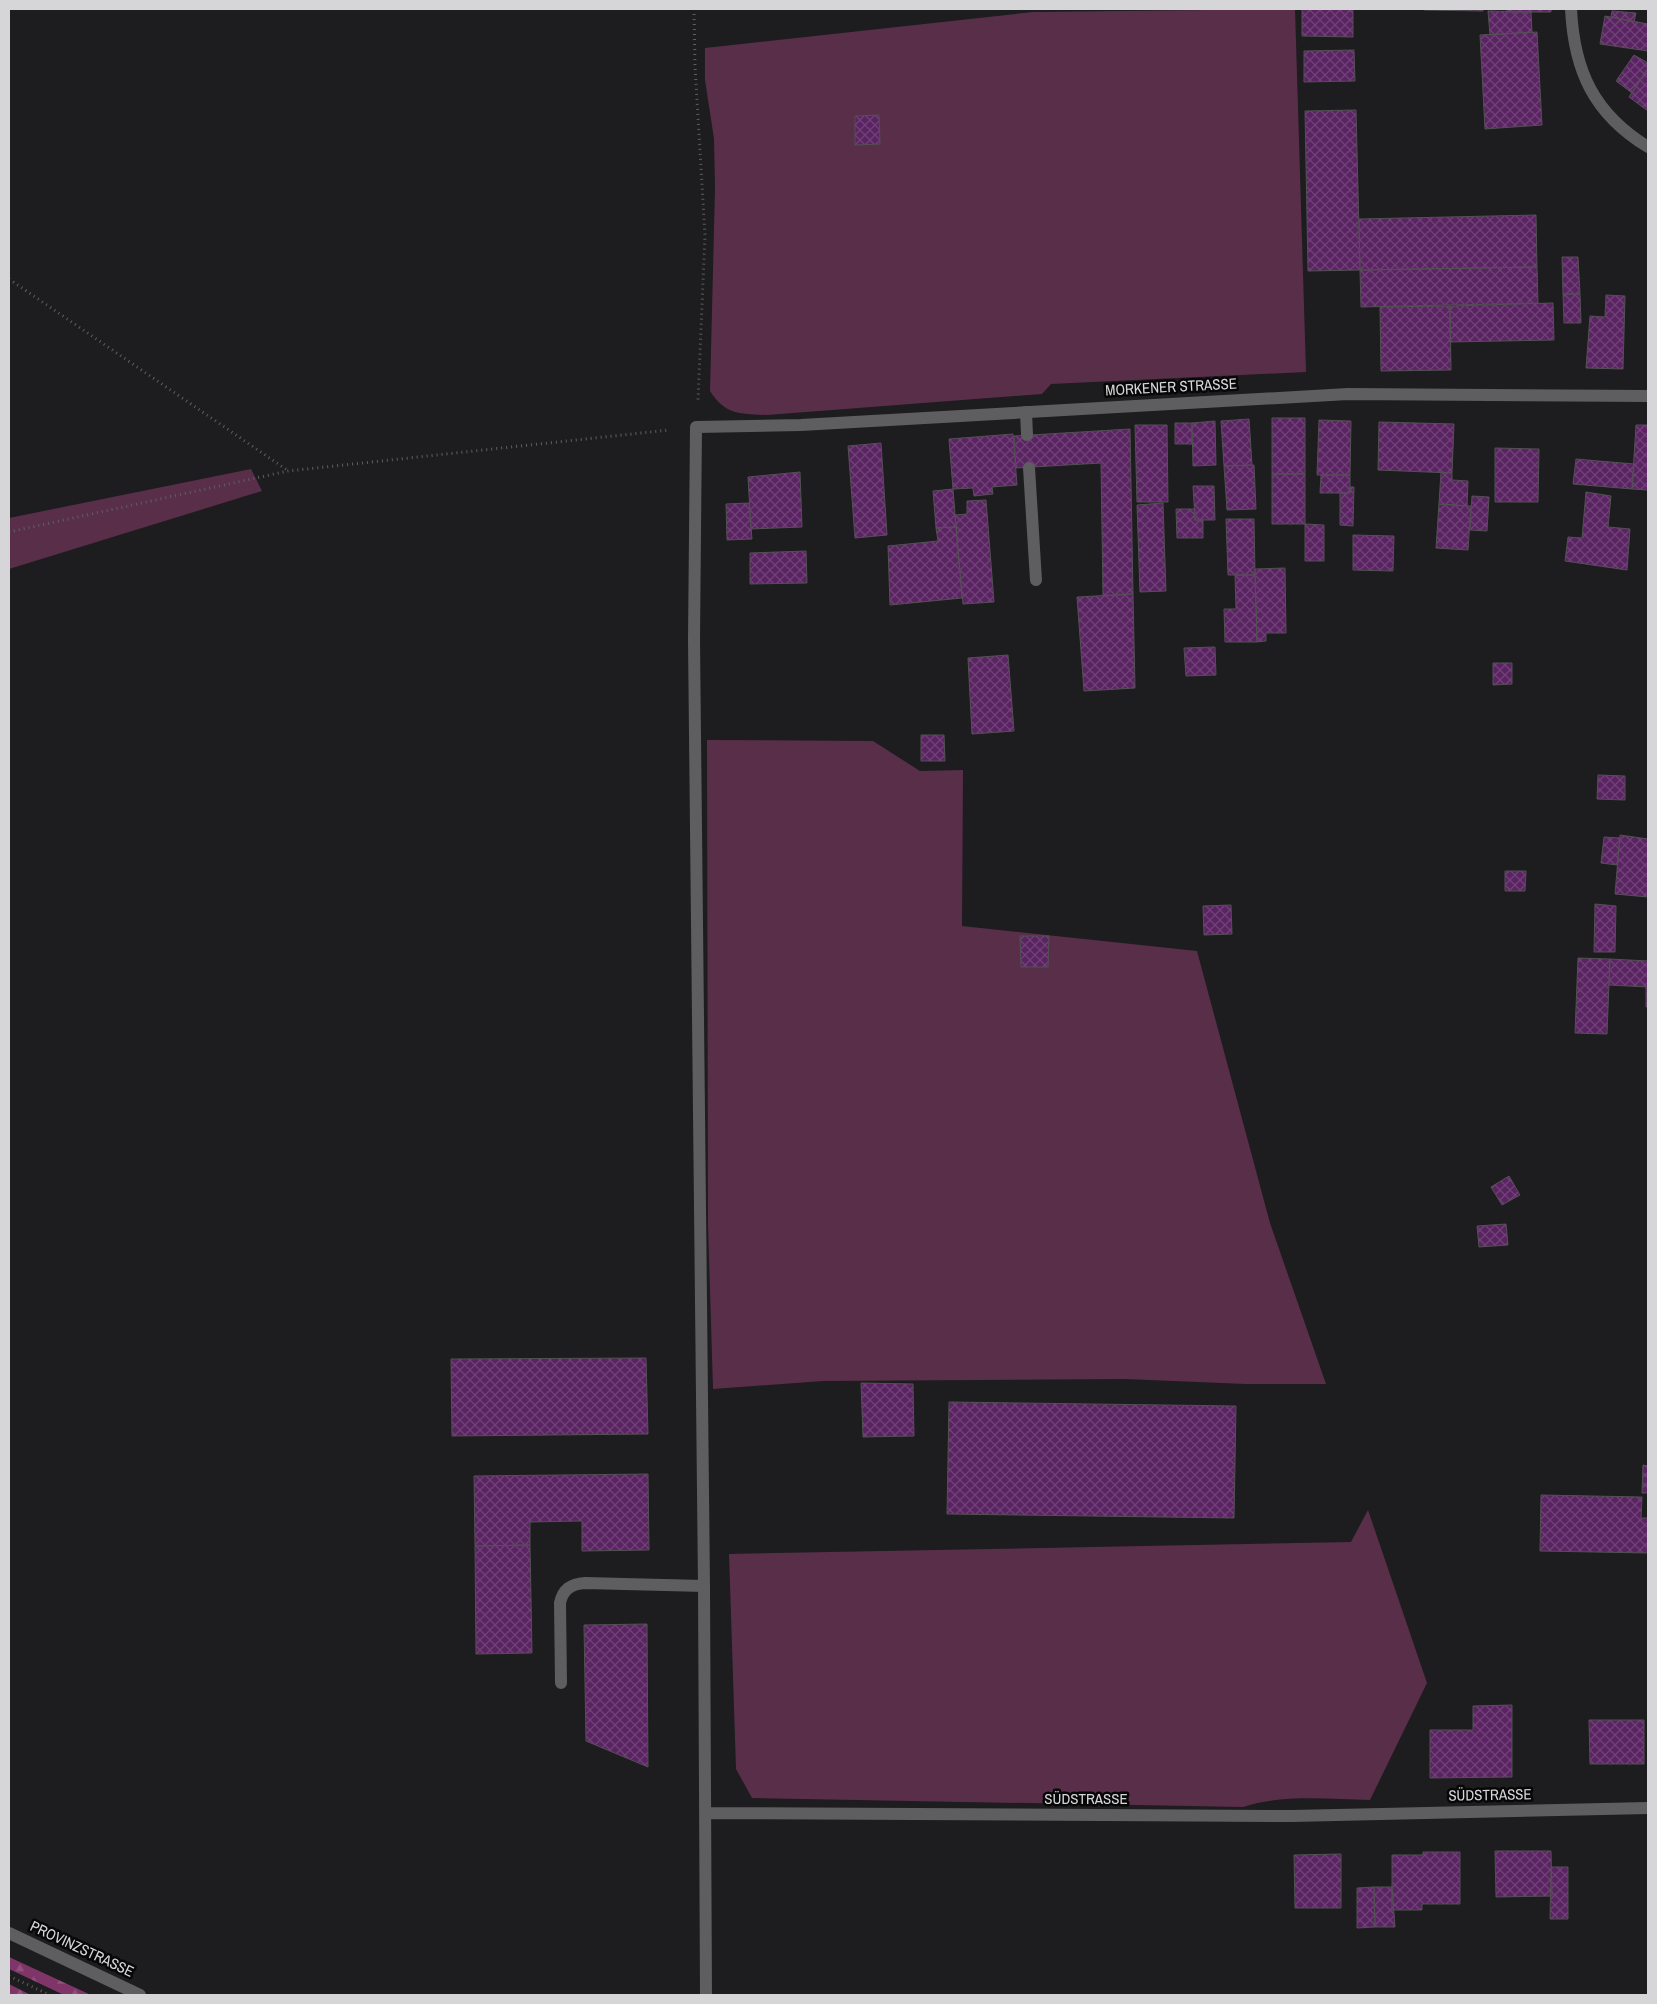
<svg xmlns="http://www.w3.org/2000/svg" width="1657" height="2004" viewBox="0 0 1657 2004" font-family="'Archivo Narrow',sans-serif">
<style>
.grass{fill:#592e49}
.forest{fill:url(#forest-firs)}
.building{fill:url(#building-cross-hatch);stroke:#535153}
.lines{fill:none;stroke-linecap:round;stroke-linejoin:round}
.path{stroke:#5f5e61;stroke-width:3;stroke-dasharray:1 4;stroke-linecap:butt}
.lane{stroke:#5e5d60;stroke-width:12}
.street{stroke:#5e5d60;stroke-width:12}
.secondary{stroke:#5e5d60;stroke-width:12}
.labels{text-anchor:middle;stroke-width:5;stroke-linejoin:round;paint-order:stroke}
.street-label{font-size:15px;fill:#d6d5d7;stroke:#070708}
</style>
<defs>
<pattern id="forest-firs" width="22" height="20" patternUnits="userSpaceOnUse" patternTransform="scale(1.25)"><rect width="22" height="20" fill="#7f3567"/><path d="M5 1l3.5 6h-7zM16 11l3.5 6h-7z" fill="#90517c"/></pattern>
<pattern id="building-cross-hatch" width="8" height="8" patternUnits="userSpaceOnUse" patternTransform="scale(1.25)"><rect width="8" height="8" fill="#5a2362"/><path d="M0 0l8 8M0 8l8-8" fill="none" stroke="#714278"/></pattern>
</defs>
<rect width="100%" height="100%" fill="#1d1c1f"/>
<!-- grass -->
<path class="grass" d="M 1295,9 L 1306,372 L 1051,384 L 1042,394 L 767,415 C 740,414 725,415 710,391 L 715,188 L 714,139 L 705,80 L 705,48 L 1033,12 Z
M 251,469 L 262,491 L 9,569 L 9,518 Z
M 707,740 L 873,741 L 920,771 L 963,770 L 962,926 L 1197,951 L 1270,1223 L 1326,1384 L 1246,1384 L 1125,1379 L 823,1381 L 713,1389 L 708,1224 Z
M 1368,1510 L 1427,1683 L 1370,1800 C 1329,1799 1281,1794 1243,1807 L 752,1798 L 736,1769 L 729,1554 L 1351,1542 Z"/>
<!-- forest -->
<path class="forest" d="M 9,1957 L 91,1995 L 64,1995 L 9,1969 Z
M 9,1984 L 31,1995 L 9,1995 Z"/>
<!-- building -->
<path class="building" d="M 1302,9 L 1353,9 L 1353,37 L 1302,36 Z
M 1424,9 L 1483,9 L 1483,11 L 1424,10 Z
M 1507,9 L 1551,9 L 1551,12 L 1507,12 Z
M 1488,11 L 1531,12 L 1532,32 L 1490,35 Z
M 1612,11 L 1636,13 L 1634,22 L 1611,17 Z
M 1605,16 L 1648,24 L 1648,51 L 1600,44 Z
M 1537,32 L 1542,125 L 1485,129 L 1480,35 Z
M 1354,50 L 1355,81 L 1304,82 L 1304,51 Z
M 1634,55 L 1648,63 L 1648,68 L 1632,93 L 1616,81 Z
M 1648,68 L 1648,111 L 1629,97 Z
M 1356,110 L 1360,270 L 1308,271 L 1305,111 Z
M 879,115 L 880,144 L 855,145 L 855,116 Z
M 1536,215 L 1537,267 L 1360,270 L 1359,219 Z
M 1562,257 L 1578,257 L 1580,294 L 1563,294 Z
M 1537,267 L 1538,303 L 1361,307 L 1360,270 Z
M 1563,294 L 1580,294 L 1581,323 L 1564,323 Z
M 1606,295 L 1625,296 L 1623,369 L 1586,368 L 1590,316 L 1605,317 Z
M 1553,303 L 1554,340 L 1450,342 L 1450,306 Z
M 1450,306 L 1451,370 L 1381,371 L 1380,307 Z
M 1272,418 L 1305,418 L 1305,474 L 1272,474 Z
M 1249,419 L 1252,465 L 1224,466 L 1221,421 Z
M 1319,420 L 1351,421 L 1350,475 L 1317,475 Z
M 1215,421 L 1216,465 L 1193,466 L 1192,423 Z
M 1379,422 L 1454,424 L 1452,473 L 1378,470 Z
M 1175,423 L 1192,423 L 1192,444 L 1175,444 Z
M 1135,425 L 1167,425 L 1168,502 L 1137,502 Z
M 1636,425 L 1648,425 L 1648,490 L 1632,489 Z
M 1130,429 L 1133,594 L 1103,596 L 1101,463 L 1016,468 L 1014,436 Z
M 1013,434 L 1017,485 L 992,487 L 993,494 L 974,496 L 973,488 L 953,489 L 949,439 Z
M 881,443 L 887,535 L 855,538 L 848,446 Z
M 1495,448 L 1539,449 L 1538,502 L 1495,502 Z
M 1576,459 L 1634,464 L 1632,489 L 1573,484 Z
M 1254,465 L 1256,509 L 1227,510 L 1224,466 Z
M 800,472 L 802,527 L 751,529 L 748,477 Z
M 1441,472 L 1452,473 L 1452,480 L 1468,481 L 1467,506 L 1439,504 Z
M 1272,474 L 1305,474 L 1305,524 L 1272,524 Z
M 1321,475 L 1350,475 L 1350,493 L 1320,493 Z
M 1193,486 L 1214,486 L 1215,520 L 1195,520 Z
M 1350,487 L 1354,487 L 1353,526 L 1340,525 L 1340,493 L 1350,493 Z
M 953,489 L 956,527 L 936,528 L 933,491 Z
M 1586,492 L 1611,496 L 1608,527 L 1630,529 L 1627,570 L 1565,561 L 1568,537 L 1582,538 Z
M 1472,496 L 1489,497 L 1487,531 L 1470,530 Z
M 986,500 L 994,602 L 963,604 L 955,515 L 967,514 L 967,501 Z
M 749,503 L 752,539 L 727,540 L 726,504 Z
M 1163,503 L 1166,591 L 1140,592 L 1137,505 Z
M 1439,504 L 1471,506 L 1468,550 L 1436,548 Z
M 1176,509 L 1195,509 L 1195,520 L 1203,520 L 1203,538 L 1177,538 Z
M 1226,519 L 1254,519 L 1255,575 L 1228,575 Z
M 1305,524 L 1324,525 L 1324,561 L 1305,561 Z
M 956,527 L 962,598 L 890,605 L 888,546 L 938,541 L 936,528 Z
M 1353,535 L 1394,536 L 1393,571 L 1353,570 Z
M 806,551 L 807,583 L 750,584 L 750,553 Z
M 1285,568 L 1286,633 L 1266,633 L 1266,641 L 1257,642 L 1255,569 Z
M 1235,575 L 1255,575 L 1257,642 L 1225,642 L 1224,609 L 1236,609 Z
M 1133,594 L 1135,688 L 1084,691 L 1077,597 Z
M 1215,647 L 1216,675 L 1186,676 L 1184,648 Z
M 1008,655 L 1014,731 L 972,734 L 968,658 Z
M 1493,663 L 1512,663 L 1512,684 L 1493,685 Z
M 921,735 L 944,735 L 945,761 L 921,761 Z
M 1598,775 L 1625,776 L 1625,800 L 1597,799 Z
M 1620,835 L 1648,839 L 1648,897 L 1615,894 Z
M 1604,837 L 1620,838 L 1617,865 L 1601,863 Z
M 1505,871 L 1526,871 L 1525,891 L 1505,891 Z
M 1595,904 L 1616,906 L 1615,952 L 1594,952 Z
M 1231,905 L 1232,934 L 1204,935 L 1203,906 Z
M 1020,936 L 1049,936 L 1048,967 L 1021,967 Z
M 1578,958 L 1610,959 L 1607,1034 L 1575,1033 Z
M 1610,959 L 1648,961 L 1648,987 L 1609,985 Z
M 1646,987 L 1648,987 L 1648,1007 L 1646,1007 Z
M 1509,1176 L 1520,1195 L 1502,1205 L 1491,1187 Z
M 1506,1224 L 1508,1245 L 1479,1247 L 1477,1226 Z
M 646,1358 L 648,1434 L 452,1436 L 451,1359 Z
M 861,1383 L 913,1384 L 914,1436 L 863,1437 Z
M 949,1402 L 1236,1406 L 1234,1518 L 947,1514 Z
M 1643,1465 L 1648,1466 L 1648,1493 L 1642,1493 Z
M 648,1474 L 649,1550 L 582,1551 L 582,1521 L 530,1522 L 530,1545 L 475,1546 L 474,1476 Z
M 1541,1495 L 1642,1497 L 1641,1518 L 1648,1518 L 1648,1553 L 1540,1551 Z
M 530,1545 L 532,1653 L 476,1654 L 475,1546 Z
M 647,1624 L 648,1767 L 586,1741 L 584,1625 Z
M 1512,1705 L 1512,1777 L 1430,1778 L 1430,1730 L 1473,1730 L 1473,1706 Z
M 1589,1720 L 1644,1720 L 1644,1764 L 1590,1764 Z
M 1495,1851 L 1551,1851 L 1552,1896 L 1496,1897 Z
M 1423,1852 L 1460,1852 L 1460,1904 L 1422,1904 L 1422,1910 L 1392,1910 L 1392,1855 L 1423,1855 Z
M 1341,1854 L 1341,1908 L 1295,1908 L 1294,1855 Z
M 1551,1867 L 1568,1867 L 1568,1919 L 1550,1919 Z
M 1374,1887 L 1375,1927 L 1357,1928 L 1357,1888 Z
M 1374,1887 L 1392,1887 L 1395,1927 L 1375,1927 Z"/>
<g class="lines">
<!-- path -->
<path class="path" d="M 694,9 L 695,66 L 705,235 L 698,400
M 9,279 L 287,470
M 9,532 L 288,471 L 669,430
M 9,1976 L 50,1995"/>
<!-- lane -->
<path class="lane" d="M 1026,412 L 1027,435
M 1029,468 L 1036,580
M 561,1683 L 560,1603 C 563,1589 571,1584 585,1583 L 704,1586"/>
<!-- street -->
<path class="street" d="M 1571,9 C 1574,71 1594,114 1648,147
M 705,1813 L 1292,1816 L 1648,1808
M 706,1995 L 704,1586 L 694,640 L 696,427 L 801,425 L 1348,394 L 1648,396"/>
<!-- secondary -->
<path class="secondary" d="M 9,1933 L 140,1995"/>
</g>
<g class="labels">
<!-- street labels -->
<g class="street-label">
<text transform="translate(1171 387) rotate(-3)" y="5">MORKENER STRASSE</text>
<text transform="translate(1490 1795) rotate(-1)" y="5">SÜDSTRASSE</text>
<text x="1086" y="1804">SÜDSTRASSE</text>
<text transform="translate(82 1949) rotate(25)" y="5">PROVINZSTRASSE</text>
</g>
</g>
<!-- border -->
<rect width="1657" height="2004" fill="none" stroke="#d6d5d7" stroke-width="20"/>
</svg>
